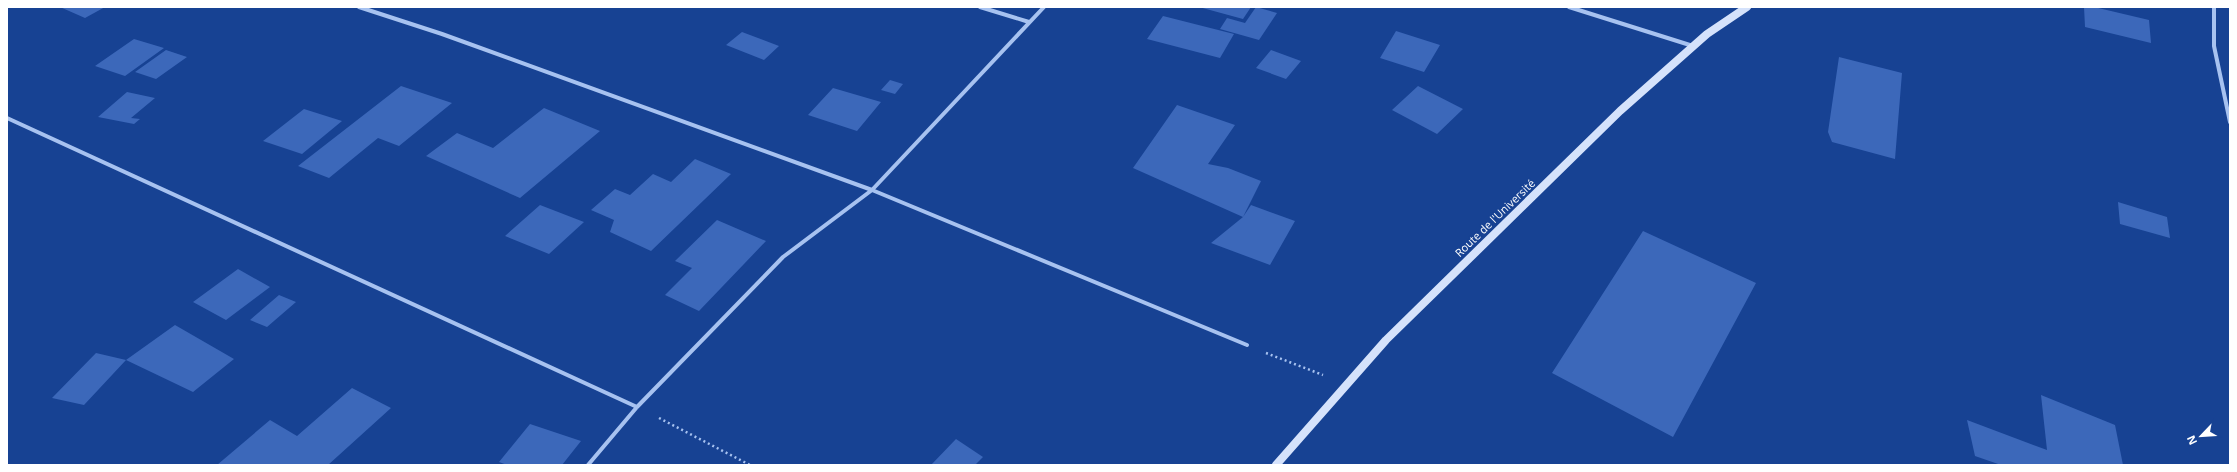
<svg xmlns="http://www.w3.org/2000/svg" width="2237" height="472" viewBox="0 0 2237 472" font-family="'Open Sans',sans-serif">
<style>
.building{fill:#3c68ba}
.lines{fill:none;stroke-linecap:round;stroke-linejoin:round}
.path{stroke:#a7c2f0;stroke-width:2.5;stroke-dasharray:2 3;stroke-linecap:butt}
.street{stroke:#a7c2f0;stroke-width:4}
.secondary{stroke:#d5e2fb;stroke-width:8}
.labels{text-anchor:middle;stroke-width:3;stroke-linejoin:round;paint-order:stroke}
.street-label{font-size:11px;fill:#fff;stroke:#174293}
</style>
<rect width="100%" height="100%" fill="#174293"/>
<!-- building -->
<path class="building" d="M 60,7 L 105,7 L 85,18 Z
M 1199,7 L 1251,7 L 1243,19 Z
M 1256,7 L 1277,13 L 1259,40 L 1220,29 L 1227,18 L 1245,23 Z
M 2084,7 L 2094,7 L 2149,20 L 2151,43 L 2085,27 Z
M 1163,16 L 1234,34 L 1220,58 L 1147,39 Z
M 1396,31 L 1440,45 L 1424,72 L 1380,58 Z
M 742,32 L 779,46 L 764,60 L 726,45 Z
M 134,39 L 164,48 L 125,76 L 95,66 Z
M 166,50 L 187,57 L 156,79 L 135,72 Z
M 1271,50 L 1301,61 L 1286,79 L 1256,68 Z
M 1839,57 L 1902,73 L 1895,159 L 1832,142 L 1828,132 Z
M 890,80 L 903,84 L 895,94 L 881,90 Z
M 401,86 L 452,103 L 399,146 L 378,138 L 329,178 L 298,166 Z
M 1418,86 L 1463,109 L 1437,134 L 1392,110 Z
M 833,88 L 881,102 L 857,131 L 808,115 Z
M 127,92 L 155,98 L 131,118 L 140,119 L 134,124 L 98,117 Z
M 1177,105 L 1235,125 L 1208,164 L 1228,168 L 1261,181 L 1243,217 L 1251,205 L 1295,221 L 1270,265 L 1211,243 L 1243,217 L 1133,168 Z
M 544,108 L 600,131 L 520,198 L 426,156 L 457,133 L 493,148 Z
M 304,109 L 342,121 L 302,154 L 263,141 Z
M 695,159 L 731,174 L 651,251 L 610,232 L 614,220 L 591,210 L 615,189 L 630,195 L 653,174 L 671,182 Z
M 2118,202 L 2167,217 L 2170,238 L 2120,224 Z
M 540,205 L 584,222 L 549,254 L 505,236 Z
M 717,220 L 766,241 L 699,311 L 665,295 L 692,268 L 675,261 Z
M 1643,231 L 1756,283 L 1673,437 L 1552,373 Z
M 238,269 L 270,287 L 226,320 L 193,302 Z
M 279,295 L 296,302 L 267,327 L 250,320 Z
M 175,325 L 234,359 L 193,392 L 126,360 L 84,405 L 52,398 L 96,353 L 126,360 Z
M 352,388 L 391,408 L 328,465 L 217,465 L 270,420 L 297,436 Z
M 2041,395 L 2115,425 L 2123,465 L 2001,465 L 1975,456 L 1967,420 L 2047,450 Z
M 530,424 L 581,441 L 562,465 L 507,465 L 499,462 Z
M 956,439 L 983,457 L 975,465 L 931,465 Z"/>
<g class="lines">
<!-- path -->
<path class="path" d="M 1266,353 L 1323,375
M 659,418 L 750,465"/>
<!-- street -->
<path class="street" d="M 359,7 L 442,34 L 872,190 L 1247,345
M 980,7 L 1029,22
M 1569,7 L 1693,46
M 2214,7 L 2214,46 L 2230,122
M 7,118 L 637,407
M 588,465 L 637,407 L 783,257 L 872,190 L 1044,7"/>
<!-- secondary -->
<path class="secondary" d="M 1276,465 L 1386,340 L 1620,111 L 1707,34 L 1747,7"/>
</g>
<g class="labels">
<!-- street labels -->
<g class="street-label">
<text transform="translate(1495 218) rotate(-44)" y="4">Route de l'Université</text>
</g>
</g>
<!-- border -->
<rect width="2237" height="472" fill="none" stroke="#ffffff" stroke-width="16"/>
<!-- north arrow -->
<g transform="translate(2201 436) rotate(245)" stroke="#174293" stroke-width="3" paint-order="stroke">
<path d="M0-3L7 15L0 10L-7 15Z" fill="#ffffff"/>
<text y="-6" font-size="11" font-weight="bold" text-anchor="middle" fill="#ffffff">N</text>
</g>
</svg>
